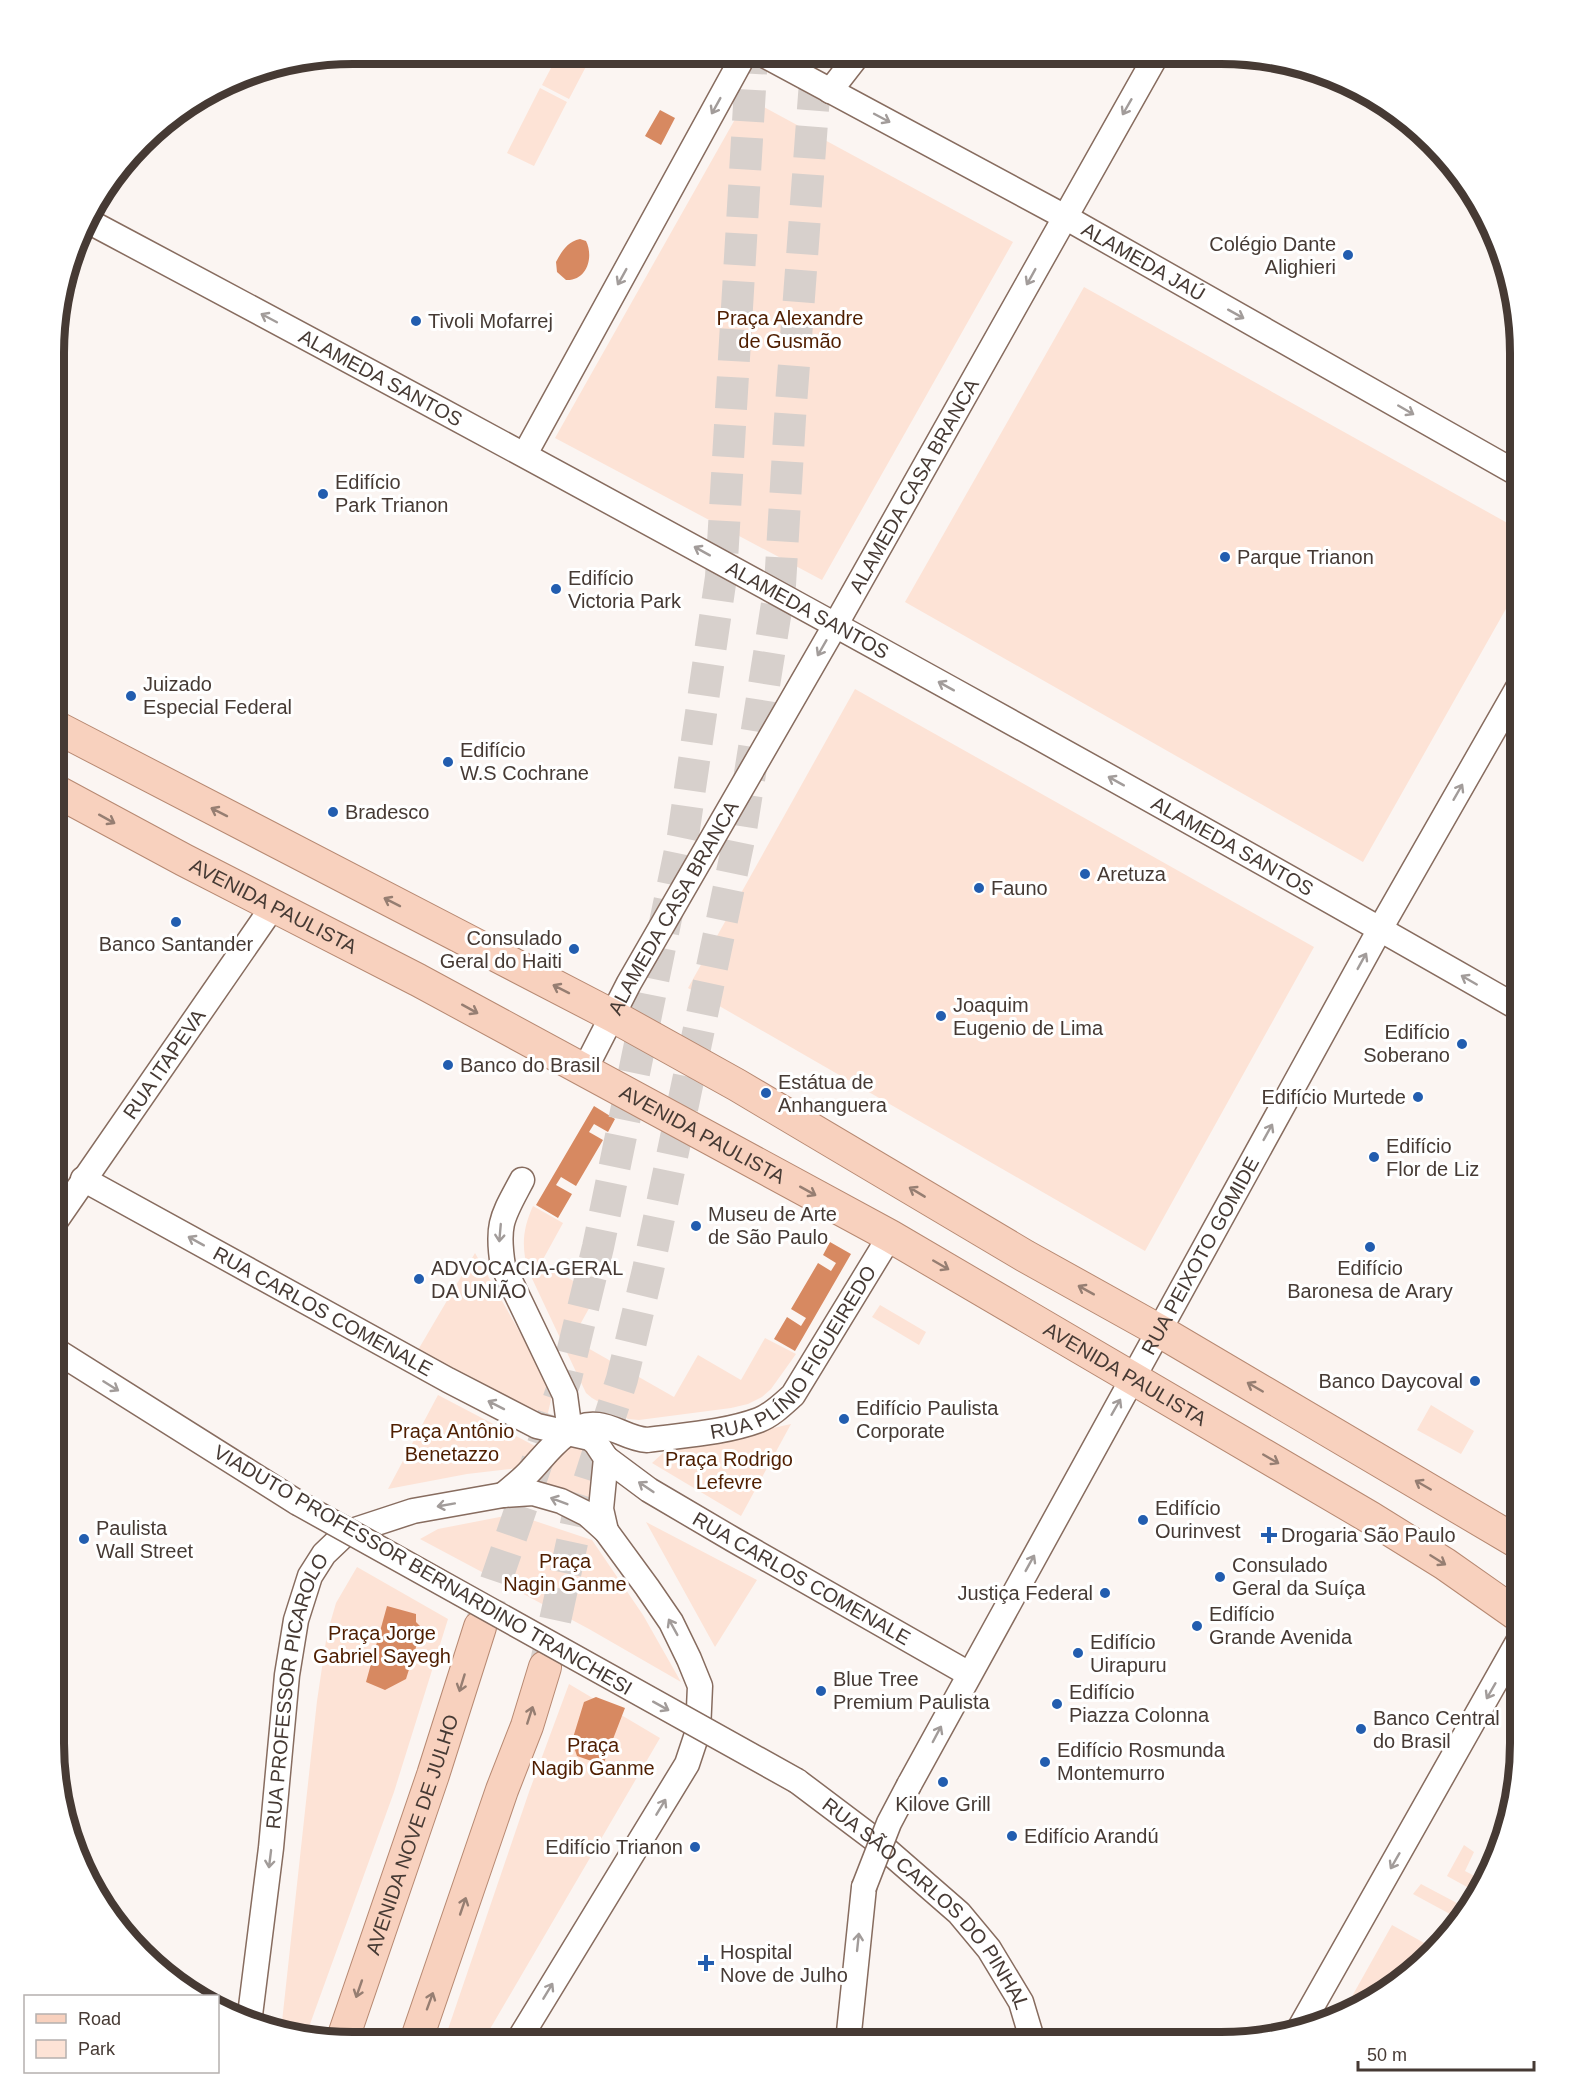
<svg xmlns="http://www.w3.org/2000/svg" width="1574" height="2097" viewBox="0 0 1574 2097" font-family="Helvetica,sans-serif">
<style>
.green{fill:#fde3d6}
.water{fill:#d78961}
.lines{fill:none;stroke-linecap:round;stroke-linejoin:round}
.major-tunnel{stroke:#d7d0cc;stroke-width:32;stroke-dasharray:32 16;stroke-linecap:butt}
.minor-casing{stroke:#876c5f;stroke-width:27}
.major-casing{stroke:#b78972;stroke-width:34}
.minor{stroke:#fff;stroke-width:24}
.major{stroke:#f8d1be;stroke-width:32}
.minor-bridge-casing{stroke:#876c5f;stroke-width:27;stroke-linecap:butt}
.minor-bridge{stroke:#fff;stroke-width:24}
.oneway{stroke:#a29c9a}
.oneway2{stroke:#967e72}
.poi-dot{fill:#225daf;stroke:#fff;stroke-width:2}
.labels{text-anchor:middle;stroke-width:6;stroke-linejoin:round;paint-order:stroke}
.poi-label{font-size:20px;fill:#463a34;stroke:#fff;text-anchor:start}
.street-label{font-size:20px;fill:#463a34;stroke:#fff}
.park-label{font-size:20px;fill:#4f1e00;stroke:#fff}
.rim{fill:none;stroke:#463a34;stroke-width:8}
</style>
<rect width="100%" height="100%" fill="#fbf5f2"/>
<!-- green -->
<path class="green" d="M 558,55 L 592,55 L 569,99 L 542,85 Z
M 540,88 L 567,102 L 534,166 L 507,153 Z
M 747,98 L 1013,242 L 822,580 L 555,438 Z
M 1084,287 L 1520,530 L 1520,584 L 1363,862 L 905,602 Z
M 855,689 L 1314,947 L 1145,1251 L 688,988 Z
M 533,1206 L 563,1223 L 541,1263 L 597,1294 L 572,1339 L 674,1397 L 698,1355 L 741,1380 L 765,1338 L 796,1354 L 771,1389 L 762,1397 L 748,1404 L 731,1408 L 639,1420 L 628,1419 L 592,1398 L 586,1393 L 528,1270 C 521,1246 523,1228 533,1206 Z
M 475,1253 L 553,1391 L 547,1417 L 418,1350 Z
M 880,1305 L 926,1332 L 919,1345 L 872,1317 Z
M 438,1395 L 535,1446 L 519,1468 L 467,1474 L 388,1489 Z
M 1431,1405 L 1474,1431 L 1461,1454 L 1417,1430 Z
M 791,1424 L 741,1516 L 652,1463 L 664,1452 Z
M 577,1443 L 594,1456 L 594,1476 L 587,1505 L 535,1484 L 561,1447 Z
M 510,1515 L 535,1521 L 592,1540 L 643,1615 L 681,1682 L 589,1629 L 420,1539 L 438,1529 Z
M 646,1522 L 757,1580 L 715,1647 Z
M 357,1567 L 448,1619 L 394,1792 L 305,2038 L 281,2031 L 317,1701 L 327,1634 L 336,1603 Z
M 569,1684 L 660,1738 L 483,2041 L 444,2041 L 529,1792 Z
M 1464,1845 L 1474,1852 L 1465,1871 L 1484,1881 L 1478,1893 L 1447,1876 Z
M 1421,1884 L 1470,1910 L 1461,1920 L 1413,1894 Z
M 1392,1925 L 1435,1949 L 1418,1968 L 1353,2012 L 1341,2016 Z"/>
<!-- water -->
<path class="water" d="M 660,110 L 675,118 L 661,145 L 645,136 Z
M 580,239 L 586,241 C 594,257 587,281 566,280 L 557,272 L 556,262 C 562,251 567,242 580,239 Z
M 594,1106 L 615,1119 L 608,1132 L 594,1124 L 589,1132 L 603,1140 L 576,1186 L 561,1177 L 556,1185 L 572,1194 L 558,1218 L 536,1205 Z
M 830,1242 L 851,1254 L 795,1351 L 774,1339 L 787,1317 L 801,1326 L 806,1318 L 791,1309 L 818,1263 L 831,1271 L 836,1263 L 823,1255 Z
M 387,1606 L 416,1614 L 416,1622 L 422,1628 L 406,1679 L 385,1690 L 366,1682 Z
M 596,1697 L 625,1708 L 603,1765 L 577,1756 L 572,1741 L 584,1702 Z"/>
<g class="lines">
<!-- major-tunnel -->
<path class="major-tunnel" d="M 480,1627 L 566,1378 L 598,1247 L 683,836 L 721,577 L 752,55
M 545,1667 L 578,1515 L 622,1379 L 648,1270 L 741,830 L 780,585 L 790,418 L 817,55"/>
<defs>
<g id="minor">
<path id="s1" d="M 764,55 L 1065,217 L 1520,475"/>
<path d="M 830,91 L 858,55"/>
<path id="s2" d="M 88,221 C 569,477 1047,738 1520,1009"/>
<path d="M 525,454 L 744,55"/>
<path id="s3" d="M 584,1071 L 629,983 L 836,624 L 1156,56"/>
<path id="s4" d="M 83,1179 L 448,1380 L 537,1426 L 590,1438 L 596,1443 L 606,1458 L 601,1509 L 606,1531"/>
<path d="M 522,1180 C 503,1216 496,1223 503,1266 L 565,1395 L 570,1432"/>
<path id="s5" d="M 55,1222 L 274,905"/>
<path d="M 55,1350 L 298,1503"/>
<path id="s6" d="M 606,1458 L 649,1490 L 734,1540 L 969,1674"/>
<path id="s7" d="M 503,1495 C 513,1487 523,1479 531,1470 C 548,1452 569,1421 598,1425 C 615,1427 629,1439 647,1440 C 683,1435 724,1433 759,1420 C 772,1415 783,1404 793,1395 L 890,1236"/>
<path id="s8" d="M 797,1781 L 874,1839 L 959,1913 L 989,1949 L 1021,2002 L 1033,2042"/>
<path id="s9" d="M 909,1785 L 1380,929 L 1520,684"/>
<path id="s10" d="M 249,2023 L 271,1848 L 287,1675 L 296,1620 L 310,1576 L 324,1554 L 346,1533 L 413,1511 L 503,1495 L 533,1493 L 561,1501 L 587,1514 L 606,1531 L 647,1587 L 671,1622 L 689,1659 L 700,1686 L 698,1731 L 687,1764 L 518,2041"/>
<path d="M 1297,2033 L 1519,1640"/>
<path d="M 848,2042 L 864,1887"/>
</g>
<g id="major">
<path d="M 56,727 L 613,1016 L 737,1085 L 1025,1256 L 1158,1330 L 1519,1543"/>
<path id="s11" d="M 56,791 L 184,860 L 418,980 L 890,1236 L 1371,1518 L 1445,1564 L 1519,1616"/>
<path id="s12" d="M 342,2041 L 433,1775 L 480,1627"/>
<path d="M 416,2041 L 502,1790 L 527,1726 L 545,1667"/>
</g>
</defs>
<!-- minor casing -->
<use href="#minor" class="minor-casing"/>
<!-- major casing -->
<use href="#major" class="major-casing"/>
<!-- minor -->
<use href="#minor" class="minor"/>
<!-- major -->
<use href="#major" class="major"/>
<defs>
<path id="minor-bridge" d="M 298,1503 L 797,1781
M 864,1887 L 889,1823 L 909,1785"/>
</defs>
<!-- minor-bridge casing -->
<use href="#minor-bridge" class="minor-bridge-casing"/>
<!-- minor-bridge -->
<use href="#minor-bridge" class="minor-bridge"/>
</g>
<!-- one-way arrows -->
<defs><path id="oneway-shaft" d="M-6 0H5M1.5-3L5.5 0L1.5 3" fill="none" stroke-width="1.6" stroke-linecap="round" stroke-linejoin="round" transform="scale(1.5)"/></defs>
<g class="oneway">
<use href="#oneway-shaft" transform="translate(716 106) rotate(119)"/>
<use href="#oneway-shaft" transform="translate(1127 107) rotate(120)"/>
<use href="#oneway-shaft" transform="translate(882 118) rotate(28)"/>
<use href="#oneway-shaft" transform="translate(622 277) rotate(119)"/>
<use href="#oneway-shaft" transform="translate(1031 277) rotate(119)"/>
<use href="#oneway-shaft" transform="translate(1236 314) rotate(29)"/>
<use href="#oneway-shaft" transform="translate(269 318) rotate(-152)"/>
<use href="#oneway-shaft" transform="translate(1406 410) rotate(30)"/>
<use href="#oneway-shaft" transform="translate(702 551) rotate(-151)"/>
<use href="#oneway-shaft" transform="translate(822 648) rotate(120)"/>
<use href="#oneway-shaft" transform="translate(946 686) rotate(-151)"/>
<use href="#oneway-shaft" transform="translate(1116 781) rotate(-151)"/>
<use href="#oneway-shaft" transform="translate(1458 792) rotate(-60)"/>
<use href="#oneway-shaft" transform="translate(1362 961) rotate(-61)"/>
<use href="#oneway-shaft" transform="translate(1469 980) rotate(-150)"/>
<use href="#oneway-shaft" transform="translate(1268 1132) rotate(-61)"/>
<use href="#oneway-shaft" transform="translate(500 1233) rotate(95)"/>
<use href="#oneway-shaft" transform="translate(196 1241) rotate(-151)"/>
<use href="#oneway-shaft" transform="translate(111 1386) rotate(32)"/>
<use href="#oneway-shaft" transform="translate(496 1405) rotate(-153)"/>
<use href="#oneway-shaft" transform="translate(1116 1407) rotate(-60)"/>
<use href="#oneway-shaft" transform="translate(646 1487) rotate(-146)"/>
<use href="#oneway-shaft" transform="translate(559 1501) rotate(-159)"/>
<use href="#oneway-shaft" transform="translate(446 1505) rotate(170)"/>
<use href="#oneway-shaft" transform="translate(1030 1563) rotate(-61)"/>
<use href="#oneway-shaft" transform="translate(673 1627) rotate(-119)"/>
<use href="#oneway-shaft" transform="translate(1491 1691) rotate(120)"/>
<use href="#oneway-shaft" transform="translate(661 1706) rotate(29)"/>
<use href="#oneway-shaft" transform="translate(937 1734) rotate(-62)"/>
<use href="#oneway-shaft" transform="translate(661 1807) rotate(-59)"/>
<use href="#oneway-shaft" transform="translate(270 1859) rotate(97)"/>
<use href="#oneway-shaft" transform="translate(1395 1861) rotate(120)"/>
<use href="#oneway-shaft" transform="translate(858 1942) rotate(-84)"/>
<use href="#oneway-shaft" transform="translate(548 1991) rotate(-59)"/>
</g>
<g class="oneway2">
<use href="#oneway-shaft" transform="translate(219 812) rotate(-153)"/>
<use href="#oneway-shaft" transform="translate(107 819) rotate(29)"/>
<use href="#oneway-shaft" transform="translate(392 902) rotate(-153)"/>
<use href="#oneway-shaft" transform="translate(561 989) rotate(-153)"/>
<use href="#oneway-shaft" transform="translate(470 1009) rotate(29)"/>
<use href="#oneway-shaft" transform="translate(808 1191) rotate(29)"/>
<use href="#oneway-shaft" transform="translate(917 1192) rotate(-149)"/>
<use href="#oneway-shaft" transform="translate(941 1265) rotate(30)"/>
<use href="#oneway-shaft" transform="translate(1086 1290) rotate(-151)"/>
<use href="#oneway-shaft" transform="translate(1255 1387) rotate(-150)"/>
<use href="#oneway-shaft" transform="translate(1271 1459) rotate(30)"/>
<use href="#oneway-shaft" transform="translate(1423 1485) rotate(-150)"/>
<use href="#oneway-shaft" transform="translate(1438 1560) rotate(32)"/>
<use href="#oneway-shaft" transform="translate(462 1683) rotate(107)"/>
<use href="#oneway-shaft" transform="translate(530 1715) rotate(-72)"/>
<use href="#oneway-shaft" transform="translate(463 1906) rotate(-71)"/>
<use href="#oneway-shaft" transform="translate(359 1989) rotate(109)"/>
<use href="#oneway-shaft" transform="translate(430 2001) rotate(-70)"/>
</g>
<!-- markers -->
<g class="poi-dot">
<circle cx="1348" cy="255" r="6"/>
<circle cx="416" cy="321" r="6"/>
<circle cx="323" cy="494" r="6"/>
<circle cx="1225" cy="557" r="6"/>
<circle cx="556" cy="589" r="6"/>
<circle cx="131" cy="696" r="6"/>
<circle cx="448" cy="762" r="6"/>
<circle cx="333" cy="812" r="6"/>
<circle cx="1085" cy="874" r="6"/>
<circle cx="979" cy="888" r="6"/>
<circle cx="176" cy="922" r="6"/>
<circle cx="574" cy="949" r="6"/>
<circle cx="941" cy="1016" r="6"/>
<circle cx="1462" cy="1044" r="6"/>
<circle cx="448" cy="1065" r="6"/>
<circle cx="766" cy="1093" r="6"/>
<circle cx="1418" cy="1097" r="6"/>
<circle cx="1374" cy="1157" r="6"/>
<circle cx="696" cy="1226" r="6"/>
<circle cx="1370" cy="1247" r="6"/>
<circle cx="419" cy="1279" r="6"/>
<circle cx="1475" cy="1381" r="6"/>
<circle cx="844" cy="1419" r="6"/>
<circle cx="1143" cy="1520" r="6"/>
<path d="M1266 1526h6v6h6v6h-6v6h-6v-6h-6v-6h6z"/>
<circle cx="84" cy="1539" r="6"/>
<circle cx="1220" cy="1577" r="6"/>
<circle cx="1105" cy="1593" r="6"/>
<circle cx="1197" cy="1626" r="6"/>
<circle cx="1078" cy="1653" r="6"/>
<circle cx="821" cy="1691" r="6"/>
<circle cx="1057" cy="1704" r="6"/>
<circle cx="1361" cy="1729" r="6"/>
<circle cx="1045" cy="1762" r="6"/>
<circle cx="943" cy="1782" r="6"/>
<circle cx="1012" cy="1836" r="6"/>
<circle cx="695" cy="1847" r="6"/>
<path d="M703 1954h6v6h6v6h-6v6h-6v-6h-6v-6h6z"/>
</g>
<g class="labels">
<!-- poi labels -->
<g class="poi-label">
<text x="1336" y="251" text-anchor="end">Colégio Dante<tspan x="1336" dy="23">Alighieri</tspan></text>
<text x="428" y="328">Tivoli Mofarrej</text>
<text x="335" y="489">Edifício<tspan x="335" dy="23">Park Trianon</tspan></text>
<text x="1237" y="564">Parque Trianon</text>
<text x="568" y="585">Edifício<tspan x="568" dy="23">Victoria Park</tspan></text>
<text x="143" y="691">Juizado<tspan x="143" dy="23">Especial Federal</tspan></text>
<text x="460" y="757">Edifício<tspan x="460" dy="23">W.S Cochrane</tspan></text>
<text x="345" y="819">Bradesco</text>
<text x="1097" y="881">Aretuza</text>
<text x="991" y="895">Fauno</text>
<text x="562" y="945" text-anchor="end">Consulado<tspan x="562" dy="23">Geral do Haiti</tspan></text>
<text x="176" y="951" text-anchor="middle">Banco Santander</text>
<text x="953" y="1012">Joaquim<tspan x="953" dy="23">Eugenio de Lima</tspan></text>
<text x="1450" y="1039" text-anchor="end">Edifício<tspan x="1450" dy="23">Soberano</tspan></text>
<text x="460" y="1072">Banco do Brasil</text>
<text x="778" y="1089">Estátua de<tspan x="778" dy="23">Anhanguera</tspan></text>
<text x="1406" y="1104" text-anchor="end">Edifício Murtede</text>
<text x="1386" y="1153">Edifício<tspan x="1386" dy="23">Flor de Liz</tspan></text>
<text x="708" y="1221">Museu de Arte<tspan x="708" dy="23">de São Paulo</tspan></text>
<text x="431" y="1275">ADVOCACIA-GERAL<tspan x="431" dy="23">DA UNIÃO</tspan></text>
<text x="1370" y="1275" text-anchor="middle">Edifício<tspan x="1370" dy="23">Baronesa de Arary</tspan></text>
<text x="1463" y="1388" text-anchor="end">Banco Daycoval</text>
<text x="856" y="1415">Edifício Paulista<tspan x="856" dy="23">Corporate</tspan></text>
<text x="1155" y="1515">Edifício<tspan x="1155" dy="23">Ourinvest</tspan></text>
<text x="96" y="1535">Paulista<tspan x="96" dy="23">Wall Street</tspan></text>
<text x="1281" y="1542">Drogaria São Paulo</text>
<text x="1232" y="1572">Consulado<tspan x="1232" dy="23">Geral da Suíça</tspan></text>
<text x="1093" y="1600" text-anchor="end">Justiça Federal</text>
<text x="1209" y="1621">Edifício<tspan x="1209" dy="23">Grande Avenida</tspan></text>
<text x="1090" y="1649">Edifício<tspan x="1090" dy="23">Uirapuru</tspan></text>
<text x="833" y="1686">Blue Tree<tspan x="833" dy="23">Premium Paulista</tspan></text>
<text x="1069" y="1699">Edifício<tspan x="1069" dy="23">Piazza Colonna</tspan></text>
<text x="1373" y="1725">Banco Central<tspan x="1373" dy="23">do Brasil</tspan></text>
<text x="1057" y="1757">Edifício Rosmunda<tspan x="1057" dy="23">Montemurro</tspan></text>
<text x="943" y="1811" text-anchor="middle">Kilove Grill</text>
<text x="1024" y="1843">Edifício Arandú</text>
<text x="683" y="1854" text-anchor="end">Edifício Trianon</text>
<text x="720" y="1959">Hospital<tspan x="720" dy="23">Nove de Julho</tspan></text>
</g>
<!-- street labels -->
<g class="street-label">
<text dy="7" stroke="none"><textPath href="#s1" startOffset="432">ALAMEDA JAÚ</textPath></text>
<text dy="7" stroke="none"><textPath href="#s2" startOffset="332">ALAMEDA SANTOS</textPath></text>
<text dy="7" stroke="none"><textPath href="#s3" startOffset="672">ALAMEDA CASA BRANCA</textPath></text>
<text dy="7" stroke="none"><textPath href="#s2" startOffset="818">ALAMEDA SANTOS</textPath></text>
<text dy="7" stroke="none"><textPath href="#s2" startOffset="1304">ALAMEDA SANTOS</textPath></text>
<text dy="7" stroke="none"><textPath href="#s11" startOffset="246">AVENIDA PAULISTA</textPath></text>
<text dy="7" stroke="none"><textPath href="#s3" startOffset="186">ALAMEDA CASA BRANCA</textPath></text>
<text dy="7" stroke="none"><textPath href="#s5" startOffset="192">RUA ITAPEVA</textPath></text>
<text dy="7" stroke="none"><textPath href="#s11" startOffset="732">AVENIDA PAULISTA</textPath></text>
<text dy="7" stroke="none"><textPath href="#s9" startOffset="604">RUA PEIXOTO GOMIDE</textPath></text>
<text dy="7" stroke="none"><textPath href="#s4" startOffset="274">RUA CARLOS COMENALE</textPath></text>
<text dy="7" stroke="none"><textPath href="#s7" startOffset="358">RUA PLÍNIO FIGUEIREDO</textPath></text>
<text dy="7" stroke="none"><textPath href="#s11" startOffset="1218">AVENIDA PAULISTA</textPath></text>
<text transform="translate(423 1570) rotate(30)" y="7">VIADUTO PROFESSOR BERNARDINO TRANCHESI</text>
<text dy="7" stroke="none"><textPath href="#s6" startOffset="230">RUA CARLOS COMENALE</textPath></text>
<text dy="7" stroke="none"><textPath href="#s10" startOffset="336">RUA PROFESSOR PICAROLO</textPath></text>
<text dy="7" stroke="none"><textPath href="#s12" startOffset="218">AVENIDA NOVE DE JULHO</textPath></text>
<text dy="7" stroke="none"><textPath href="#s8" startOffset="180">RUA SÃO CARLOS DO PINHAL</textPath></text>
</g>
<!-- park labels -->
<g class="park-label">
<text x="790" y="325">Praça Alexandre<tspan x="790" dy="23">de Gusmão</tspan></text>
<text x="452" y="1438">Praça Antônio<tspan x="452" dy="23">Benetazzo</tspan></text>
<text x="729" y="1466">Praça Rodrigo<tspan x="729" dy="23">Lefevre</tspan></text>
<text x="565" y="1568">Praça<tspan x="565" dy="23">Nagin Ganme</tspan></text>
<text x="382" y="1640">Praça Jorge<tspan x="382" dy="23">Gabriel Sayegh</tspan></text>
<text x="593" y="1752">Praça<tspan x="593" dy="23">Nagib Ganme</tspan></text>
</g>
</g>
<!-- crop -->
<path d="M0 0H1574V2097H0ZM353 64H1221A289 289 0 0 1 1510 353V1743A289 289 0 0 1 1221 2032H353A289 289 0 0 1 64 1743V353A289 289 0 0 1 353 64Z" fill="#fff" fill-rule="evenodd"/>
<path class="rim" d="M353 64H1221A289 289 0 0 1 1510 353V1743A289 289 0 0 1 1221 2032H353A289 289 0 0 1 64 1743V353A289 289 0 0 1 353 64Z"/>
<!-- legend -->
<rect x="24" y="1995" width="195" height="78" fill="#ffffff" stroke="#b5b0ae" stroke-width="1.5"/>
<rect x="36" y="2014" width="30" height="9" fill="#f8d1be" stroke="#b5b0ae" stroke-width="1.5"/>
<text x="78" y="2025" font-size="18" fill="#463a34">Road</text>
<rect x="36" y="2040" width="30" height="18" fill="#fde3d6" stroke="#b5b0ae" stroke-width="1.5"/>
<text x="78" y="2055" font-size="18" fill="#463a34">Park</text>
<!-- scale -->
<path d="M1358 2061v9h176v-9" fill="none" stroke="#463a34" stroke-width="3"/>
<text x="1367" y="2061" font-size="18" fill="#463a34" stroke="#ffffff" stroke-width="4.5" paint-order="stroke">50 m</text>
</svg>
